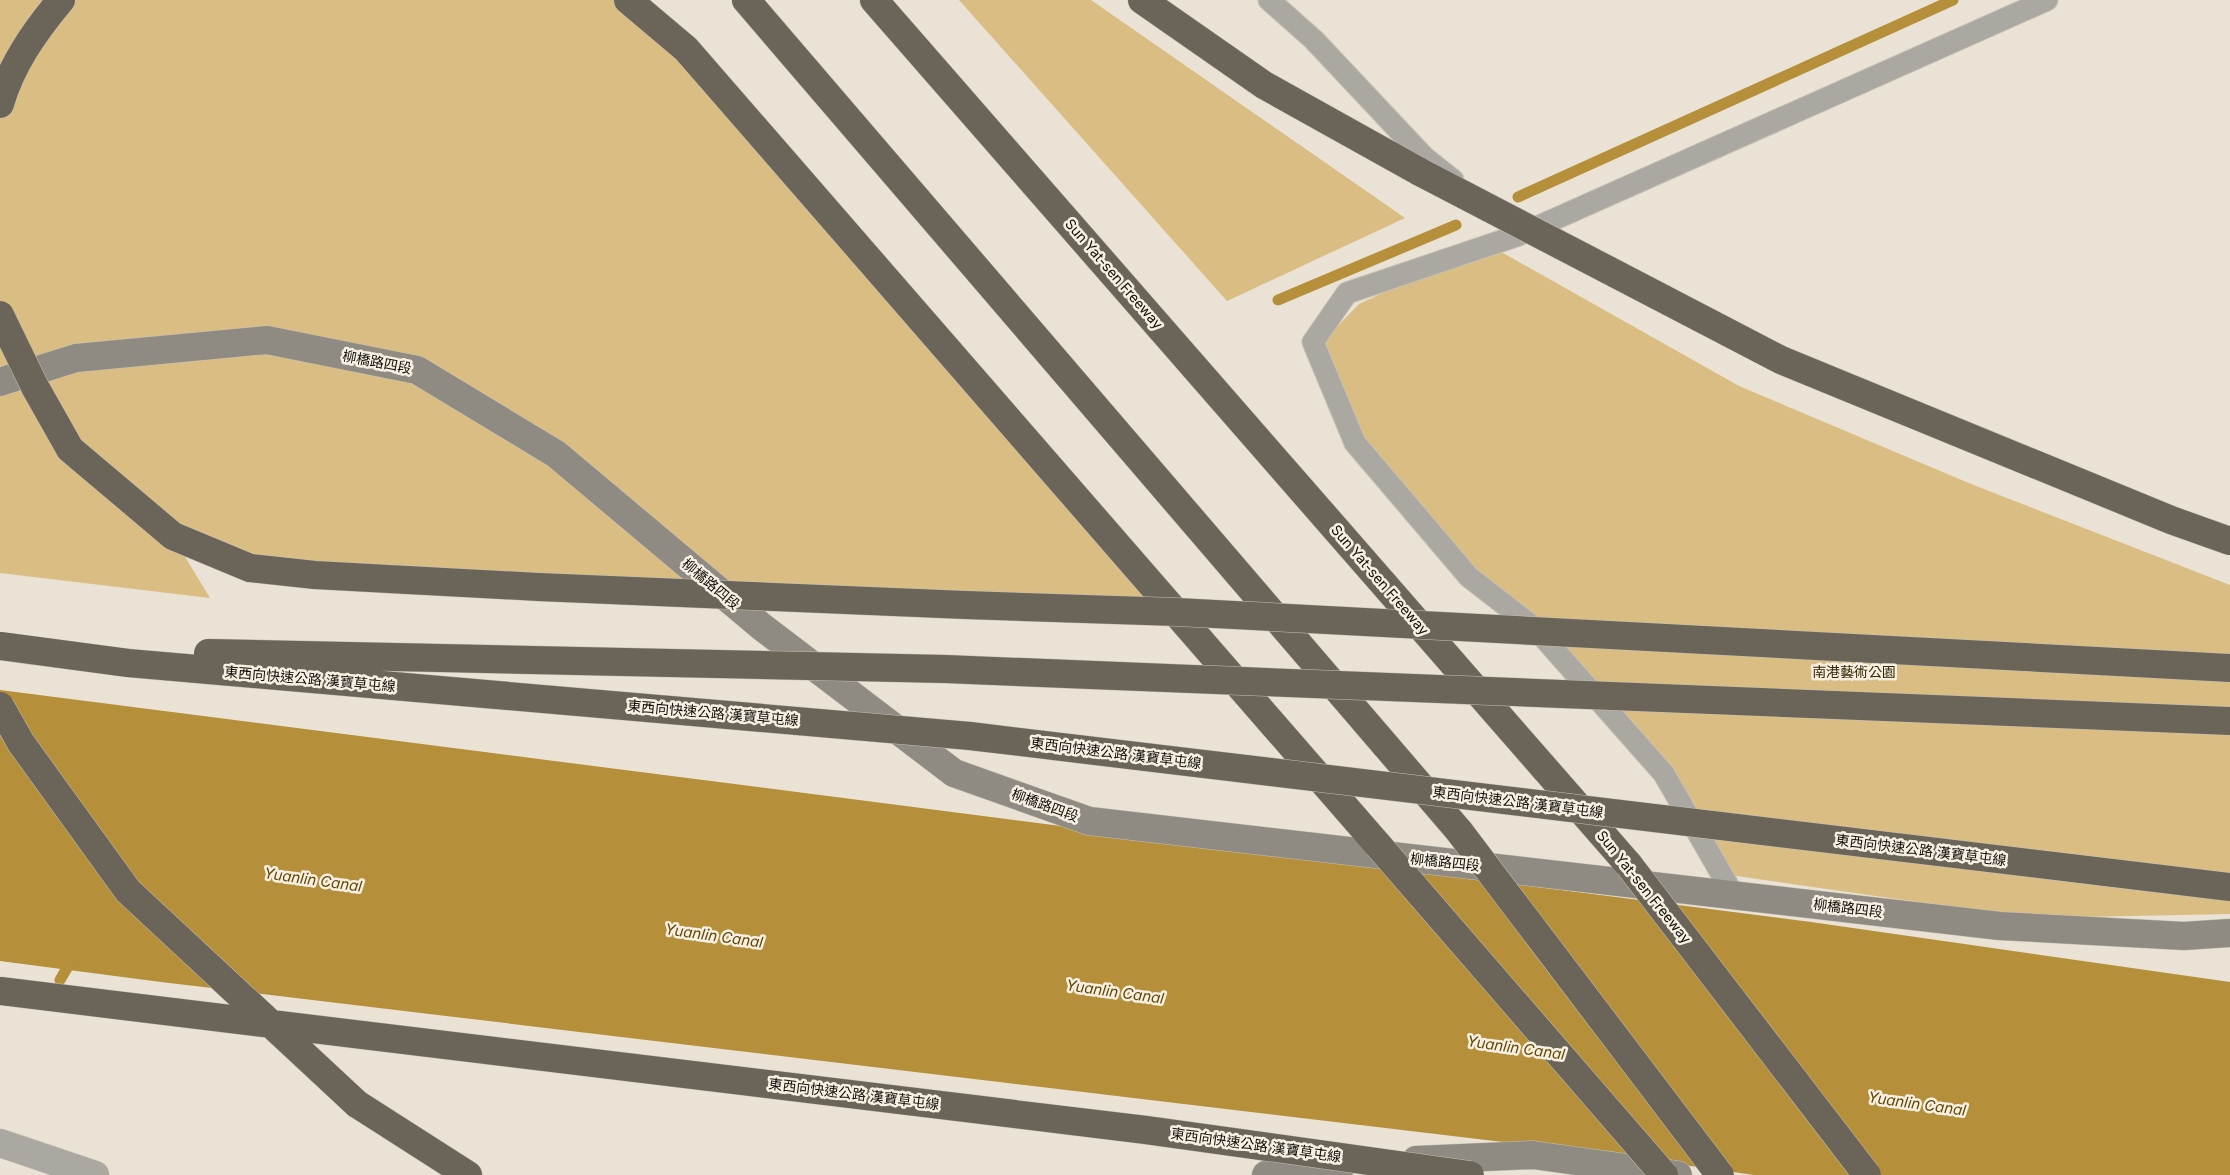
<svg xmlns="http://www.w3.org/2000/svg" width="2230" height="1175" viewBox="0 0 2230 1175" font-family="Inter,'Noto Sans TC',sans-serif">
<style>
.green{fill:#dabd82}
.water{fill:#b58f39}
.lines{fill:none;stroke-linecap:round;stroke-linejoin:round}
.stream{stroke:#b58f39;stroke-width:11}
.lane-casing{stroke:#c6c0b4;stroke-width:23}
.street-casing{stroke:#c6c0b4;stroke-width:29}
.secondary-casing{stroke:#c6c0b4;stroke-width:29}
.highway-casing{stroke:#c6c0b4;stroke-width:29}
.lane{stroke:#aba8a2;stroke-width:21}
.street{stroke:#aba8a2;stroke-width:28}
.secondary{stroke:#8f8b83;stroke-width:28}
.highway{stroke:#6b6559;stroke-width:28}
.highway-bridge-casing{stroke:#c6c0b4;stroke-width:29;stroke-linecap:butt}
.highway-bridge{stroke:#6b6559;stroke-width:28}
.labels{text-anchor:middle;stroke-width:5;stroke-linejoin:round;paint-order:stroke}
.street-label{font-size:14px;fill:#0f0d08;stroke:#f6efe2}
.park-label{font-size:14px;fill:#362601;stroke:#f6efe2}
.water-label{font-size:15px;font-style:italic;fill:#614700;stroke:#f6efe2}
</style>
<rect width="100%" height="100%" fill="#e9e2d5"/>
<!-- green -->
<path class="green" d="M 0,0 L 628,0 L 1177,612 L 315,575 L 173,537 L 210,598 L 0,573 Z
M 959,0 L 1091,0 L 1405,218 L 1227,301 Z
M 1487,244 L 1739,386 L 1971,484 L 2230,585 L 2230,914 L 2028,918 L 1730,875 L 1553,629 L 1490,586 L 1454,547 L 1408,488 L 1362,437 L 1324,340 L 1359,304 Z"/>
<!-- water -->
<path class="water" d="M 0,690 L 1811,922 L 2230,982 L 2230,1175 L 1754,1175 L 1620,1156 L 161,982 L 0,961 Z"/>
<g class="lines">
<!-- stream -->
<path class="stream" d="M 1518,197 L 1953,0
M 1278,300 L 1456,225
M 60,980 L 74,956"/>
<defs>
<path id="lane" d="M 1269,0 L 1314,40 L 1424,157 L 1453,180
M 1733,894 L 1664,774 L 1536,629 L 1469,577 L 1355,443 L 1313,342 L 1347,293 L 1519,235 L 2047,0"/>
<path id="street" d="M 0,1143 L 95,1175"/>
<path id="secondary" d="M 0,382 L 76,358 L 267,340 L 417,370 L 556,454 L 762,627 L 954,773 L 1089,821 L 2000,926 L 2184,936 L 2230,933
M 1416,1160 L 1533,1155 L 1678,1175
M 1266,1175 L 1308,1166 L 1343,1164"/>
<path id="highway" d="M 628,0 L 686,49 L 1378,845
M 746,0 L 1459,831
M 874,0 L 1629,865
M 1142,0 L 1264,85 L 1420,172
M 0,104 C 11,65 35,31 61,0
M 357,1104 L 468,1175"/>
</defs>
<!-- lane casing -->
<use href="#lane" class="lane-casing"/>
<!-- street casing -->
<use href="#street" class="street-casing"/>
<!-- secondary casing -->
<use href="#secondary" class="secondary-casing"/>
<!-- highway casing -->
<use href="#highway" class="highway-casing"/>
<!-- lane -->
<use href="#lane" class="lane"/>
<!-- street -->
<use href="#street" class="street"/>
<!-- secondary -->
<use href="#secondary" class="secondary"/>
<!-- highway -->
<use href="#highway" class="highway"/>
<defs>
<path id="highway-bridge" d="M 1420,172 L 1781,360 L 2171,520 L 2230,541
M 0,315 L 35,387 L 70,449 L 173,536 L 250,568 L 315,575 L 539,587 L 966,605 L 1177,612 L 2230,668
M 0,646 L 128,663 L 970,736 L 2230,887
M 208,653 L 945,669 L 2230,721
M 0,706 L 21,743 L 128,891 L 357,1104
M 1459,831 L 1720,1175
M 1378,845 L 1664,1175
M 1629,865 L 1867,1175
M 0,991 L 1146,1130 L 1470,1175"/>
</defs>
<!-- highway-bridge casing -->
<use href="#highway-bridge" class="highway-bridge-casing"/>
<!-- highway-bridge -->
<use href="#highway-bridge" class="highway-bridge"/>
</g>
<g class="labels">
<!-- street labels -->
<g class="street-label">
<text transform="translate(1114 274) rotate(49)" y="5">Sun Yat-sen Freeway</text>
<text transform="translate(377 362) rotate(11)" y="5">柳橋路四段</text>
<text transform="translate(1380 580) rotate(49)" y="5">Sun Yat-sen Freeway</text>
<text transform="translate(711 584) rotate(40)" y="5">柳橋路四段</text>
<text transform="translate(310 679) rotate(5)" y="5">東西向快速公路 漢寶草屯線</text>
<text transform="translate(713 713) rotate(5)" y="5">東西向快速公路 漢寶草屯線</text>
<text transform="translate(1116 753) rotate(7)" y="5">東西向快速公路 漢寶草屯線</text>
<text transform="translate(1518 802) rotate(7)" y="5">東西向快速公路 漢寶草屯線</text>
<text transform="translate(1045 805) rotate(20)" y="5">柳橋路四段</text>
<text transform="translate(1921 850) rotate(7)" y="5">東西向快速公路 漢寶草屯線</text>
<text transform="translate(1445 862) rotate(6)" y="5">柳橋路四段</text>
<text transform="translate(1644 887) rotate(51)" y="5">Sun Yat-sen Freeway</text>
<text transform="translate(1848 908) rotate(7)" y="5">柳橋路四段</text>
<text transform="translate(854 1094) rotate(7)" y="5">東西向快速公路 漢寶草屯線</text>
<text transform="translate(1256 1145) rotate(8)" y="5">東西向快速公路 漢寶草屯線</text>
</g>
<!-- park labels -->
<g class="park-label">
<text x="1854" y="677">南港藝術公園</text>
</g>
<!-- water labels -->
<g class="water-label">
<text transform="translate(313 880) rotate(8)" y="5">Yuanlin Canal</text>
<text transform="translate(714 936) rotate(8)" y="5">Yuanlin Canal</text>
<text transform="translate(1115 992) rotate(8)" y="5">Yuanlin Canal</text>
<text transform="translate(1516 1048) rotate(8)" y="5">Yuanlin Canal</text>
<text transform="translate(1917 1104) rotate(8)" y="5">Yuanlin Canal</text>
</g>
</g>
</svg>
